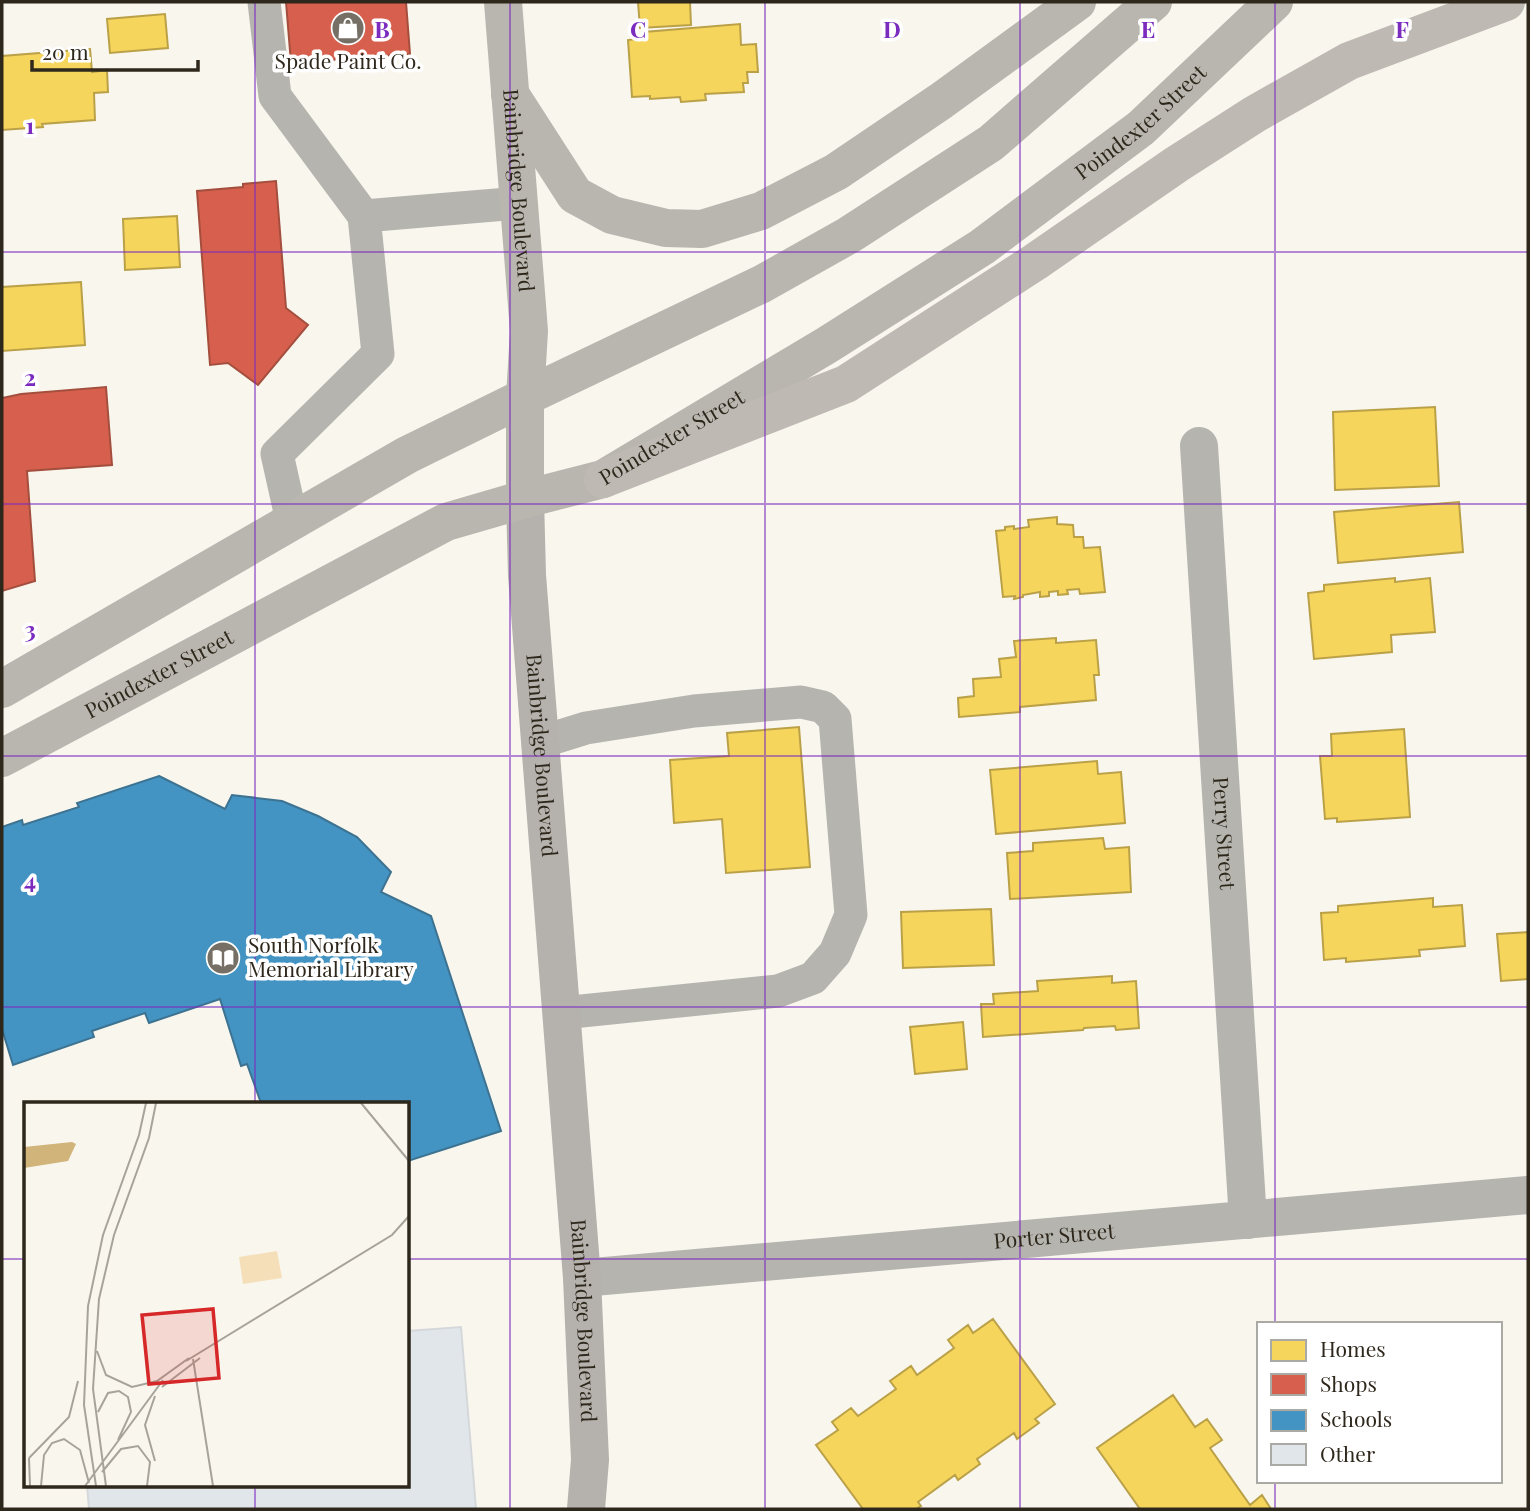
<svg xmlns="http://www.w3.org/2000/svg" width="1530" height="1511" viewBox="0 0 1530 1511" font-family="'Playfair Display',serif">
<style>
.homes{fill:#f6d55c;stroke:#baa148;stroke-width:2}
.shops{fill:#d6604d;stroke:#a44f3e;stroke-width:2}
.schools{fill:#4393c3;stroke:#3d7391;stroke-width:2}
.building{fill:#e1e6ea;stroke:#d5d8da;stroke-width:2}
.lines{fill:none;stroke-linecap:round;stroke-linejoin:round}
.lane{stroke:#b6b4af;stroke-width:33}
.street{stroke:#b6b4af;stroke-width:38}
.secondary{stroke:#b5b2ad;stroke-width:38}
.primary{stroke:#b9b6af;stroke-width:38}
.highway{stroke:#bebab3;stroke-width:38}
.grid{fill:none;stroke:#7b2cbf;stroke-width:2;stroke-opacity:0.55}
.labels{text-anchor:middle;stroke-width:7;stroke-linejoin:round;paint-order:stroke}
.poi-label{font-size:21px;fill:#2e271b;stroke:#fff}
.street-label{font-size:21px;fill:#2e271b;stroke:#fff}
.inset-road{fill:none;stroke:#a8a39a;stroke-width:2}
.view{fill:#d62828;fill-opacity:0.15;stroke:#d62828;stroke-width:3.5}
.inset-edge{fill:none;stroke:#2e271b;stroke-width:3.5}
.grid-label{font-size:23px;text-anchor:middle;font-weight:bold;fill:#7b2cbf;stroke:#fff;stroke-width:7;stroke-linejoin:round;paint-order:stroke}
</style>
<rect width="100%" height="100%" fill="#f9f6ee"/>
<!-- homes -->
<path class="homes" d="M 638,2 L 690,2 L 691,25 L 640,28 Z
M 165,14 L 168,48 L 110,53 L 107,19 Z
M 740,24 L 741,45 L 756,44 L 758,72 L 747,72 L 748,83 L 743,83 L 744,92 L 705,94 L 706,100 L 681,102 L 680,97 L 650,99 L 650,96 L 632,97 L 628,40 L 644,38 L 644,32 Z
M 90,49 L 92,72 L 107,70 L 108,92 L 94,93 L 95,120 L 42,124 L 43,127 L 2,130 L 2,56 Z
M 177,216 L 180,267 L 125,270 L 123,219 Z
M 81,282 L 85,345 L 2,351 L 2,287 Z
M 1435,407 L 1439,486 L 1335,490 L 1333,412 Z
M 1459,502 L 1463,552 L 1338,563 L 1334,512 Z
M 1057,517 L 1057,524 L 1073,525 L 1074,537 L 1083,537 L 1084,548 L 1100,547 L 1105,592 L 1080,594 L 1079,589 L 1067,590 L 1068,594 L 1058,595 L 1058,591 L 1049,592 L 1049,596 L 1040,597 L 1040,592 L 1023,595 L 1023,597 L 1014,599 L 1015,596 L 1003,597 L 996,531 L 1005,530 L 1005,527 L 1014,526 L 1014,529 L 1029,527 L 1028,520 Z
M 1395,578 L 1395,582 L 1430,578 L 1435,632 L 1391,635 L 1392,652 L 1314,659 L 1308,593 L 1324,591 L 1324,585 Z
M 1056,638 L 1056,643 L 1096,640 L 1099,675 L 1094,675 L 1096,700 L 1020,707 L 1020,712 L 959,717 L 958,698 L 974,696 L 973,679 L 1001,677 L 999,659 L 1016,657 L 1014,641 Z
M 799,727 L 810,867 L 726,873 L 722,819 L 674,823 L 670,760 L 729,756 L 727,733 Z
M 1404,729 L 1410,817 L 1337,822 L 1337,818 L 1325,819 L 1320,756 L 1332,756 L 1331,734 Z
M 1097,761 L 1098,774 L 1121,772 L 1125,823 L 996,834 L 990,770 Z
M 1103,838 L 1105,849 L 1129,847 L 1131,892 L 1010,899 L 1007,853 L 1033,851 L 1033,843 Z
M 1433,898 L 1433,907 L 1462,905 L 1465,946 L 1419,950 L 1420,956 L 1346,962 L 1346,958 L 1324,960 L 1321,913 L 1338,912 L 1338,906 Z
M 991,909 L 994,965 L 903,968 L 901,912 Z
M 1528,932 L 1528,979 L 1501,981 L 1497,934 Z
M 1112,976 L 1112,983 L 1136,981 L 1139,1028 L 1116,1030 L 1115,1026 L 1084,1028 L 1083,1030 L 983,1037 L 981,1004 L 994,1004 L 993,994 L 1038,991 L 1037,981 Z
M 963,1022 L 967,1069 L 915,1074 L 910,1027 Z
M 993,1319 L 1055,1404 L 1035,1419 L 1039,1423 L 1017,1439 L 1014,1433 L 977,1459 L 980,1464 L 958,1480 L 955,1475 L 918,1502 L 921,1506 L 916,1509 L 863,1509 L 816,1445 L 838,1430 L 832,1422 L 851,1408 L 858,1416 L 896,1389 L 890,1381 L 911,1366 L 917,1375 L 954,1348 L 948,1340 L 968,1325 L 973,1333 Z
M 1173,1395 L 1195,1427 L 1207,1419 L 1222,1440 L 1210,1448 L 1250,1505 L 1262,1495 L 1271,1509 L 1140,1509 L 1097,1448 Z"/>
<!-- shops -->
<path class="shops" d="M 286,2 L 406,2 L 410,54 L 291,63 Z
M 276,181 L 286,308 L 308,325 L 258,385 L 228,363 L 210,365 L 197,191 L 243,187 L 243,184 Z
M 106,387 L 112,465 L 27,471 L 35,581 L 2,591 L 2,398 L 21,394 Z"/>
<!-- schools -->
<path class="schools" d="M 159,776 L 225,809 L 232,795 L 282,801 L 318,816 L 357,837 L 391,872 L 381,892 L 431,916 L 501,1131 L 408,1161 L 408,1103 L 261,1103 L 247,1064 L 241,1066 L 220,999 L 149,1023 L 145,1013 L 92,1031 L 94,1037 L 13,1065 L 2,1029 L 2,827 L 22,820 L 23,825 L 79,807 L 77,803 Z"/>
<!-- building -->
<path class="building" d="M 461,1327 L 476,1509 L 89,1509 L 87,1485 L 408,1485 L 408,1331 Z"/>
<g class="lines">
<!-- lane -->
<path class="lane" d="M 264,2 L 275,96 L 364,216
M 292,521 L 277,454 L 378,354 L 364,216 L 519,203
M 541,742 L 586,728 L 694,711 L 801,702 L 823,707 L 835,719 L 851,915 L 835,953 L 813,978 L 778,991 L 562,1013"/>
<!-- street -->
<g class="street">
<path id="s1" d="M 1199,446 L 1248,1220"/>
<path id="s2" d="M 582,1278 L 1528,1195"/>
</g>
<!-- secondary -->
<path class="secondary" id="s3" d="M 525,499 L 527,575 L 582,1278 L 590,1460 L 586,1509"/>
<!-- primary -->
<g class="primary">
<path id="s4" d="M 503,2 L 529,331 L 525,397 L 525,499"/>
<path d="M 510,94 L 575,195 L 612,215 L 666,228 L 702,229 L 761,211 L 836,172 L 941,101 L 1077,2"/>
<path d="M 2,689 L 407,455 L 525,397 L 762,284 L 849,235 L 991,143 L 1153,2"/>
<path id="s5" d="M 2,758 L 446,522 L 525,499 L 603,479 L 827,345 L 982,247 L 1141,128 L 1274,2"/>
</g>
<!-- highway -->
<path class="highway" d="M 603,479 L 846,384 L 1035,262 L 1177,164 L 1255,114 L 1349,61 L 1506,2"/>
</g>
<!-- grid -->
<path class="grid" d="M 255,2 L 255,1103M 510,2 L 510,1509M 765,2 L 765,1509M 1020,2 L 1020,1509M 1275,2 L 1275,1324M 2,252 L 1528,252M 2,504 L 1528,504M 2,756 L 1528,756M 2,1007 L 1528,1007M 2,1259 L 26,1259M 408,1259 L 1528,1259M 1275,1481 L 1275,1509M 255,1485 L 255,1509"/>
<!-- icons -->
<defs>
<symbol id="shop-disc" viewBox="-11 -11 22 22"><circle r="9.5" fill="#756f65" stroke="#fff"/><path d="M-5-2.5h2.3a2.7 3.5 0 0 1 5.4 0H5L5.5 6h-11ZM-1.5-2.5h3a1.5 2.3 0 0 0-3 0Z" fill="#fff"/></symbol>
<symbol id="library-disc" viewBox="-11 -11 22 22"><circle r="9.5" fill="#756f65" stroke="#fff"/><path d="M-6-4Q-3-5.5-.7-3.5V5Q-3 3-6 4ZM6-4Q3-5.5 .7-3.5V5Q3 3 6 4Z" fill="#fff"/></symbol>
</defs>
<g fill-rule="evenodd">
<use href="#shop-disc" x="329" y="9" width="38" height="38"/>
<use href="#library-disc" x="204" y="939" width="38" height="38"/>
</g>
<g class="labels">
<!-- poi labels -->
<g class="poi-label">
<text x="348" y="69">Spade Paint Co.</text>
<text x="248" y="953" text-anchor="start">South Norfolk<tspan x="248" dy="24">Memorial Library</tspan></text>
</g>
<!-- street labels -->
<g class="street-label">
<text dy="7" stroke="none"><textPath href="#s5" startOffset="1312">Poindexter Street</textPath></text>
<text dy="7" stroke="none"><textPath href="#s4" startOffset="189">Bainbridge Boulevard</textPath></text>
<text dy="7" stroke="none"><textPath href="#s5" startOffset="746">Poindexter Street</textPath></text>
<text dy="7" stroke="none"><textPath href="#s5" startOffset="178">Poindexter Street</textPath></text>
<text dy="7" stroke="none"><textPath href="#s3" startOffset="257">Bainbridge Boulevard</textPath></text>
<text dy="7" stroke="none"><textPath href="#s1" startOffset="388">Perry Street</textPath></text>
<text dy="7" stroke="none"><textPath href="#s2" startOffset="474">Porter Street</textPath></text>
<text dy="7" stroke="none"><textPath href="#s3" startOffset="824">Bainbridge Boulevard</textPath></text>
</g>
</g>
<!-- overview -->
<g transform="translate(24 1102)">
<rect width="385" height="385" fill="#f9f6ee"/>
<path d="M 253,149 L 258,176 L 219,182 L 215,155 Z" fill="#f4dfb8"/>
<path d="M 48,40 L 52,42 L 44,59 L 0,66 L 0,45 Z" fill="#d0b47a"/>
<path class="inset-road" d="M 337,1 L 385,59M 73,249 L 82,273 L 108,285 L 133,279 L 165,256M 169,257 L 189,384M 162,259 L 368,133 L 385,114M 138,285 L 176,256M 131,294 L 121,323 L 131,359M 74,310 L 84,291 L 95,289 L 104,295 L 107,310 L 94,338M 5,356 L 6,384M 5,356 L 45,315 L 54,279M 78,370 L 97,347 L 114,344 L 126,360 L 123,384M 17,384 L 20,353 L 28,341 L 40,337 L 56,348 L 65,381M 61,384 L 139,278M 72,384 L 60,303 L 64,204 L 79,133 L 115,33 L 122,1M 82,384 L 69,287 L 75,197 L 90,133 L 125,36 L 132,1"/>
<path class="view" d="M 189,207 L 195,276 L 125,282 L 118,213 Z"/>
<rect width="385" height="385" class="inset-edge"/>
</g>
<g class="grid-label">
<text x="382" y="38">B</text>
<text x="638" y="38">C</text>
<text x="892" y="38">D</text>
<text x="1148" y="38">E</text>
<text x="1402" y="38">F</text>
<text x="30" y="134">1</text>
<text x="30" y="386">2</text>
<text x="30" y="638">3</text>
<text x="30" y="889">4</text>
</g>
<!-- border -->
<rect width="1530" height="1511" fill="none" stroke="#2e271b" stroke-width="7"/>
<!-- legend -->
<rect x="1257" y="1322" width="245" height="161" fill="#ffffff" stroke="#aba9a4" stroke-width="2"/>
<rect x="1271" y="1340" width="35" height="21" fill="#f6d55c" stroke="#aba9a4" stroke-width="2"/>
<text x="1320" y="1357" font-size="21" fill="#2e271b">Homes</text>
<rect x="1271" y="1374" width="35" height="21" fill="#d6604d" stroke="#aba9a4" stroke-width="2"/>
<text x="1320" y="1392" font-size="21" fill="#2e271b">Shops</text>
<rect x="1271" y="1410" width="35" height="21" fill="#4393c3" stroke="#aba9a4" stroke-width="2"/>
<text x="1320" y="1427" font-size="21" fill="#2e271b">Schools</text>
<rect x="1271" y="1444" width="35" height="21" fill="#e1e6ea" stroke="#aba9a4" stroke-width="2"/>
<text x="1320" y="1462" font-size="21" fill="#2e271b">Other</text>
<!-- scale -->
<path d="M32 60v10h166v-10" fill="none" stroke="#2e271b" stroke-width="3.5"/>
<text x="42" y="60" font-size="21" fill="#2e271b" stroke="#ffffff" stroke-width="5" paint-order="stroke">20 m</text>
</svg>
